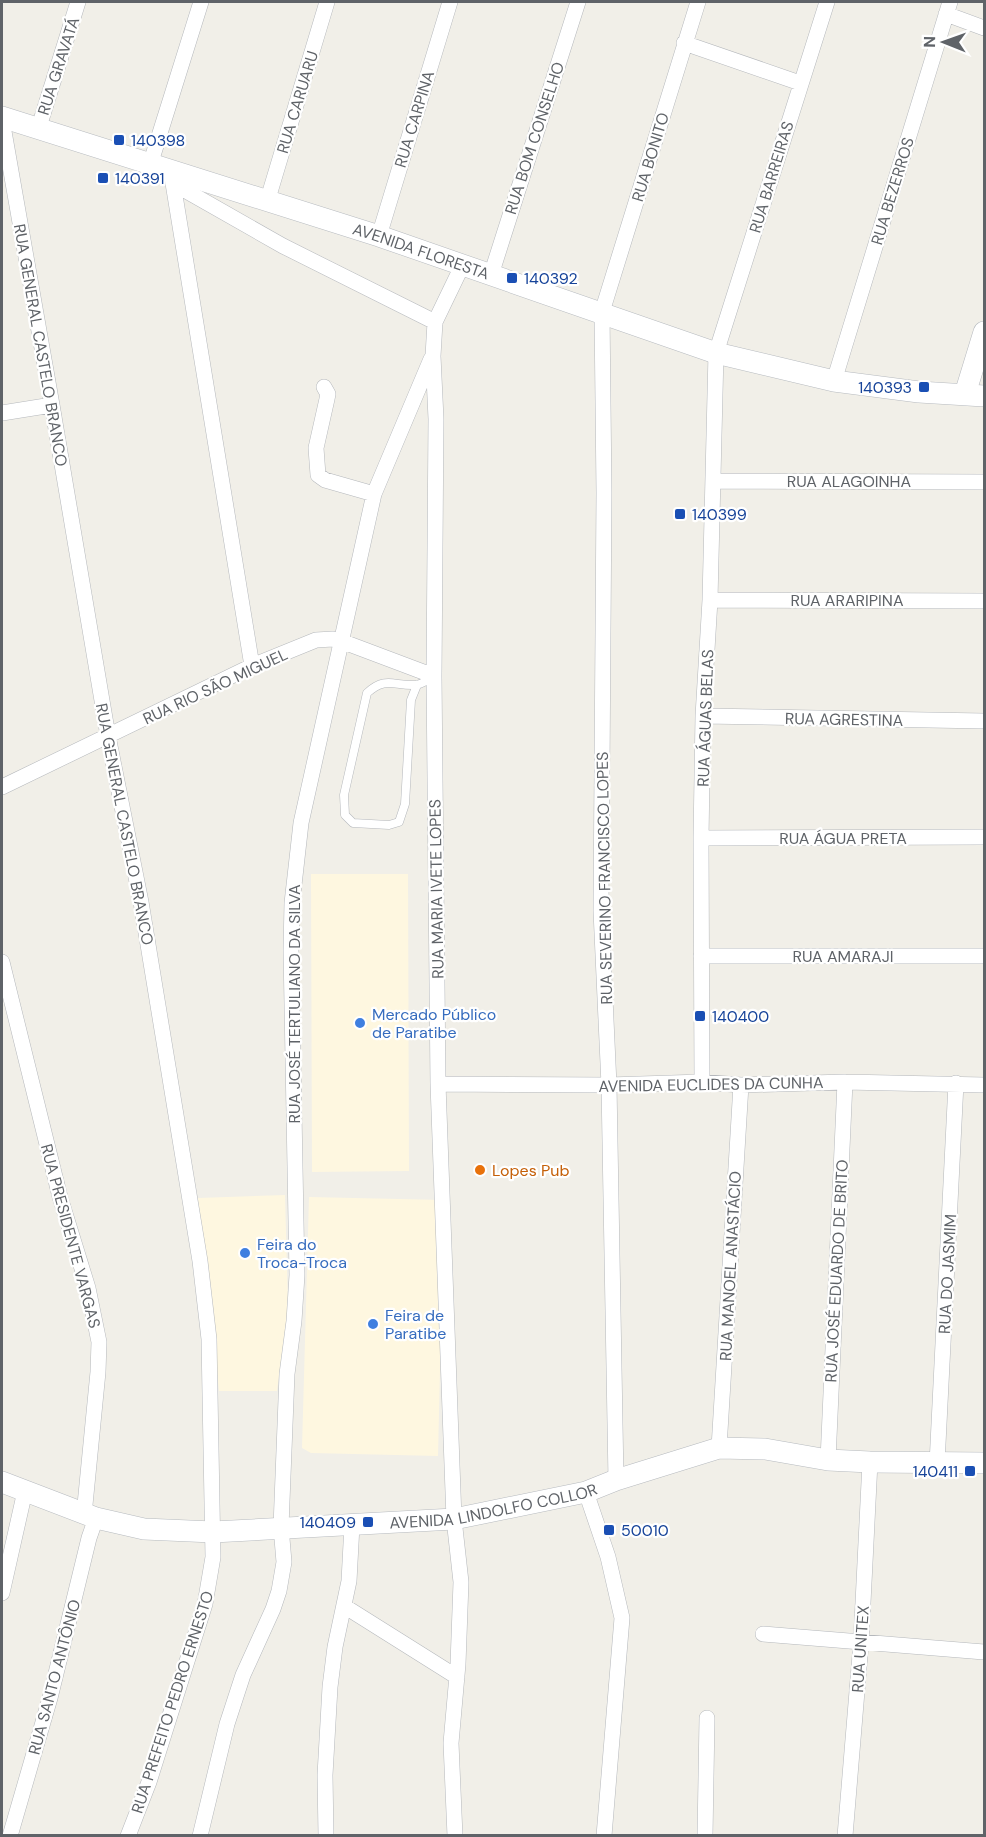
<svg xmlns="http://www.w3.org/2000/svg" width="986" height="1837" viewBox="0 0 986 1837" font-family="'DM Sans',sans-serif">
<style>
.commercial{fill:#fef7e0}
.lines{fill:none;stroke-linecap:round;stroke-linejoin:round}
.lane-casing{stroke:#b5b8bc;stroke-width:9}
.street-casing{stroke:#b5b8bc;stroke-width:16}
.secondary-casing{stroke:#b6babf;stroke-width:22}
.lane{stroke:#fff;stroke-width:8}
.street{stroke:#fff;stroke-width:15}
.secondary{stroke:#fff;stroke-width:21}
.transit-dot{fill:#1a4fb4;stroke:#fff;stroke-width:2}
.shop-dot{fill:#3f7fe0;stroke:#fff;stroke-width:2}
.food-dot{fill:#e8710a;stroke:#fff;stroke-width:2}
.labels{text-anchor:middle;stroke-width:4.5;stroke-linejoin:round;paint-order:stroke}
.street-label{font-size:16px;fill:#5f6368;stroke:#fff}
.transit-label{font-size:16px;fill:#164399;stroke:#fff;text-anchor:start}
.shop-label{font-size:16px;fill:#366cbe;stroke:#fff;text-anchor:start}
.food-label{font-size:16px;fill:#c56008;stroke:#fff;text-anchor:start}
</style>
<rect width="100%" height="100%" fill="#f1efe8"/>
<!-- commercial -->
<path class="commercial" d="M 311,874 L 408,874 L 409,1171 L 312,1172 Z
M 285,1195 L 288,1307 L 277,1391 L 219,1391 L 198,1198 Z
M 309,1197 L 444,1200 L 438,1456 L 311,1453 L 302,1448 Z"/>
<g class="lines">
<defs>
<path id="lane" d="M 417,685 L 411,700 L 405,804 L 399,822 L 389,825 L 353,823 L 345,815 L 344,795 L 367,693 C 386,676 393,686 415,685 C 421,685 427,680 433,677"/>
<path id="street" d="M 946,14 L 984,28
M 684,43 L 800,83
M 2,120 L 52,405 L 108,736 L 141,902 L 200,1261 L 209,1339 L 213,1557 L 205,1604 L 149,1782 L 128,1836
M 38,130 L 78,2
M 150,165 L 201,2
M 171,171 L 252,666
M 174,184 L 283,246 L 435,322
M 267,202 L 327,2
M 379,236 L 450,2
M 491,275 L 578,2
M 834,381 L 950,2
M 324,387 L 328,394 L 327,399 L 316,448 L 318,475 L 325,480 L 374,494
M 2,413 L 52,405
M 714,481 L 984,482
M 710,600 L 984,601
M 703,716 L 984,721
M 2,787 L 252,666 L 316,640 L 333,639 L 341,641 L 434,676
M 701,838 L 984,837
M 701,956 L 984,956
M 2,962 L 60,1197 L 88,1288 L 99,1342 L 98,1372 L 84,1515
M 702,1082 L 701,838 L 703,716 L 710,600 L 716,353 L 827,2
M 438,1084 L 609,1085 L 702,1082 L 741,1085 L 845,1082 L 984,1085
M 719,1448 L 741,1085
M 828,1460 L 845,1082
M 937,1464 L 956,1083
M 616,1480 L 609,1085 L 601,911 L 604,493 L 602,312 L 698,2
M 586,1492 L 608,1557 L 622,1618 L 604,1836
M 2,1593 L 25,1491
M 344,1606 L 457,1677
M 763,1634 L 984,1652
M 10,1836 L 50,1698 L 89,1538 L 96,1518
M 200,1836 L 227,1724 L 243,1675 L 273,1609 L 279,1591 L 284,1562 L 281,1527 L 287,1374 L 294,1321 L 297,1275 L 291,950 L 292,903 L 301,823 L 374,494 L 431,359
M 326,1836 L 325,1775 L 330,1687 L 335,1647 L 349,1581 L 352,1525
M 455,1836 L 451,1743 L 458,1664 L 461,1582 L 454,1519 L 438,1084 L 434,676 L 436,419 L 433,356 L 435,322 L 462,266
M 705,1836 L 707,1718
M 845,1836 L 861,1643 L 870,1462"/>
<g id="secondary">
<path id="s1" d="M 2,117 L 379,236 L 716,353 L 834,381 L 919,392 L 984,396"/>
<path d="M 965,394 L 984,332"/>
<path id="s2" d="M 2,1482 L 96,1518 L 144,1529 L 213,1532 L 454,1519 L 586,1492 L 616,1480 L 719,1448 L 765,1449 L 828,1460 L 870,1462 L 984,1463"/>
</g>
</defs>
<!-- lane casing -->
<use href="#lane" class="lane-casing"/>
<!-- street casing -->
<use href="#street" class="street-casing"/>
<!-- secondary casing -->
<use href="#secondary" class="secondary-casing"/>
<!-- lane -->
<use href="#lane" class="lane"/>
<!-- street -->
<use href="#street" class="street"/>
<!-- secondary -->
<use href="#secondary" class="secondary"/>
</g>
<!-- markers -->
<g class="transit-dot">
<rect x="113" y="134" width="12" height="12" rx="3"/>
<rect x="97" y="172" width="12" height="12" rx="3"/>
<rect x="506" y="272" width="12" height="12" rx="3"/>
<rect x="918" y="381" width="12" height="12" rx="3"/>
<rect x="674" y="508" width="12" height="12" rx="3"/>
<rect x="694" y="1010" width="12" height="12" rx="3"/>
<rect x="964" y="1465" width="12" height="12" rx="3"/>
<rect x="362" y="1516" width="12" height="12" rx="3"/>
<rect x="603" y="1524" width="12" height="12" rx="3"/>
</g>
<g class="shop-dot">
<circle cx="360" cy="1023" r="6"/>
<circle cx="245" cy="1253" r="6"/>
<circle cx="373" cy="1324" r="6"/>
</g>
<circle class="food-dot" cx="480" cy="1170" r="6"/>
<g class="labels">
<!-- street labels -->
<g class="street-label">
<text transform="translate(58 66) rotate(-72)" y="6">RUA GRAVATÁ</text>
<text transform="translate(297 102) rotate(-73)" y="6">RUA CARUARU</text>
<text transform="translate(414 119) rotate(-73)" y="6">RUA CARPINA</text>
<text transform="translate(534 138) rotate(-72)" y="6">RUA BOM CONSELHO</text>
<text transform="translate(650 157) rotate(-73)" y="6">RUA BONITO</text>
<text transform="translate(771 177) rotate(-73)" y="6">RUA BARREIRAS</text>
<text transform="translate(892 191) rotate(-73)" y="6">RUA BEZERROS</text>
<text dy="6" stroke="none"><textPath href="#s1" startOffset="440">AVENIDA FLORESTA</textPath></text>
<text transform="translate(41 345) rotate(80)" y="6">RUA GENERAL CASTELO BRANCO</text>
<text x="849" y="487">RUA ALAGOINHA</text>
<text x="847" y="606">RUA ARARIPINA</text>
<text transform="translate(215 686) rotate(-25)" y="6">RUA RIO SÃO MIGUEL</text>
<text transform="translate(705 718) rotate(-88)" y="6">RUA ÁGUAS BELAS</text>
<text transform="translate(844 719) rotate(1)" y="6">RUA AGRESTINA</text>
<text transform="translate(125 824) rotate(79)" y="6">RUA GENERAL CASTELO BRANCO</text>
<text x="843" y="844">RUA ÁGUA PRETA</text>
<text transform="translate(604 878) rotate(-91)" y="6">RUA SEVERINO FRANCISCO LOPES</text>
<text transform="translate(436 889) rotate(-91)" y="6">RUA MARIA IVETE LOPES</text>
<text x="843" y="962">RUA AMARAJI</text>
<text transform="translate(294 1004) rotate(-90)" y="6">RUA JOSÉ TERTULIANO DA SILVA</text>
<text transform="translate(711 1084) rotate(-1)" y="6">AVENIDA EUCLIDES DA CUNHA</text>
<text transform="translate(71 1236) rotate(75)" y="6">RUA PRESIDENTE VARGAS</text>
<text transform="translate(730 1266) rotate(-87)" y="6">RUA MANOEL ANASTÁCIO</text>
<text transform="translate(836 1271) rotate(-87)" y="6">RUA JOSÉ EDUARDO DE BRITO</text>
<text transform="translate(947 1274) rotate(-87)" y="6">RUA DO JASMIM</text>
<text dy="6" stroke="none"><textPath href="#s2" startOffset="501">AVENIDA LINDOLFO COLLOR</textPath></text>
<text transform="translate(860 1649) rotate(-86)" y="6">RUA UNITEX</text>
<text transform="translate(54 1677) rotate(-75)" y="6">RUA SANTO ANTÔNIO</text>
<text transform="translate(172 1702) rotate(-72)" y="6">RUA PREFEITO PEDRO ERNESTO</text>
</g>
<!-- transit labels -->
<g class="transit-label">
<text x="131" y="146">140398</text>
<text x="115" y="184">140391</text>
<text x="524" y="284">140392</text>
<text x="912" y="393" text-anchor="end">140393</text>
<text x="692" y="520">140399</text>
<text x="712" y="1022">140400</text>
<text x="958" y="1477" text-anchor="end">140411</text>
<text x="356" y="1528" text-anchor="end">140409</text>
<text x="621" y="1536">50010</text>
</g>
<!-- shop labels -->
<g class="shop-label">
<text x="372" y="1020">Mercado Público<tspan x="372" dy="18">de Paratibe</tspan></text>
<text x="257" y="1250">Feira do<tspan x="257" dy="18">Troca-Troca</tspan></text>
<text x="385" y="1321">Feira de<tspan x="385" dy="18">Paratibe</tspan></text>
</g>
<!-- food labels -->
<g class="food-label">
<text x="492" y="1176">Lopes Pub</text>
</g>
</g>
<!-- border -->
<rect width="986" height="1837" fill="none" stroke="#5f6368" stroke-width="6"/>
<!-- north arrow -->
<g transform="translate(944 42) rotate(271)" stroke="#ffffff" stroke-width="4.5" paint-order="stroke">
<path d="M0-4.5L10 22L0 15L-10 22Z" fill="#5f6368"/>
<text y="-9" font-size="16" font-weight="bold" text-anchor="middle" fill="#5f6368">N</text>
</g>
</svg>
